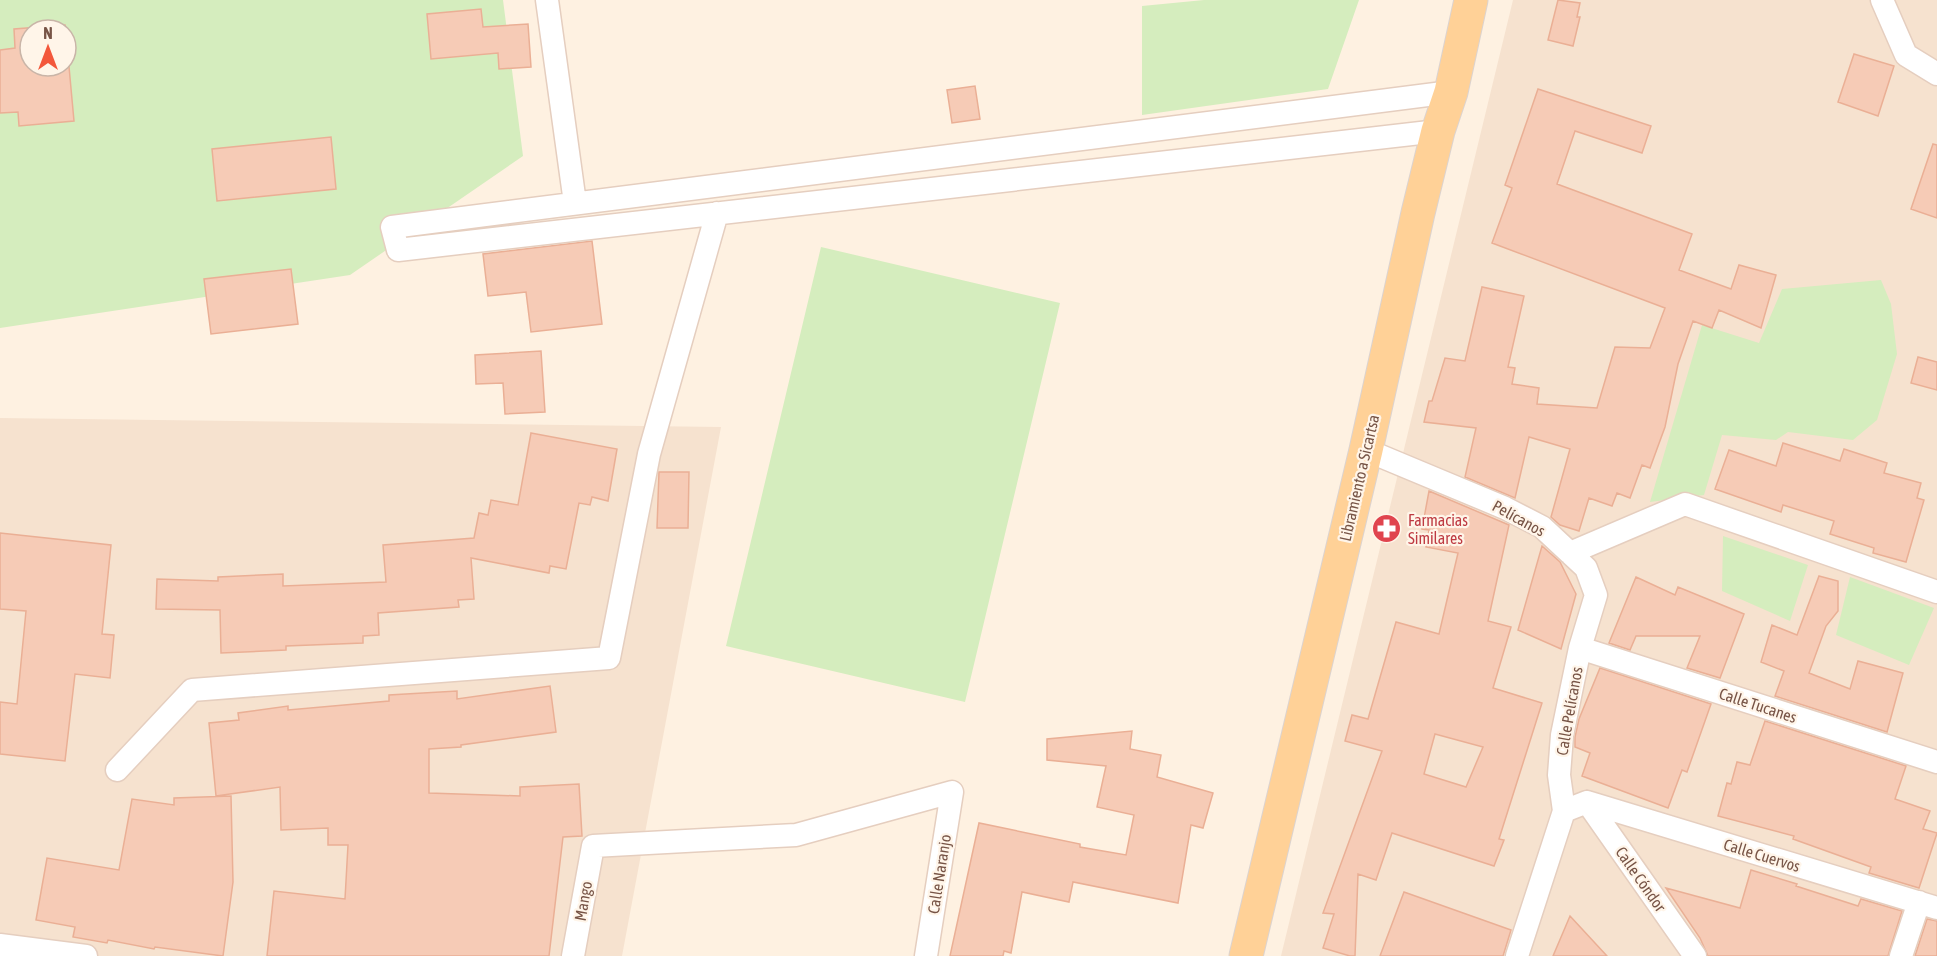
<svg xmlns="http://www.w3.org/2000/svg" width="1937" height="956" viewBox="0 0 1937 956" font-family="'Asap Condensed',sans-serif">
<style>
.residential{fill:#f6e2cf}
.green{fill:#d5edbe;fill-rule:evenodd}
.building{fill:#f6cbb6;stroke:#eaaf95;stroke-width:1.5;fill-rule:evenodd}
.lines{fill:none;stroke-linecap:round;stroke-linejoin:round}
.street-casing{stroke:#e5cebf;stroke-width:25}
.primary-casing{stroke:#dcd3cf;stroke-width:35}
.street{stroke:#fff;stroke-width:22}
.primary{stroke:#ffd197;stroke-width:33}
.labels{text-anchor:middle;stroke-width:4.5;stroke-linejoin:round;paint-order:stroke}
.street-label{font-size:16px;fill:#775446;stroke:#fff5e9}
.health-label{font-size:16px;fill:#be3a42;stroke:#fff5e9;text-anchor:start}
</style>
<rect width="100%" height="100%" fill="#fef1e1"/>
<!-- residential -->
<path class="residential" d="M 1513,0 L 1937,0 L 1937,956 L 1281,956 Z
M 0,418 L 721,427 L 622,956 L 0,956 Z"/>
<!-- green -->
<path class="green" d="M 0,0 L 503,0 L 523,156 L 350,275 L 0,328 ZM 30,30 L 66,30 L 66,66 L 30,66 Z
M 1204,0 L 1359,0 L 1328,89 L 1142,115 L 1142,6 Z
M 821,247 L 1060,303 L 965,702 L 726,646 Z
M 1881,280 L 1891,304 L 1897,354 L 1877,420 L 1853,440 L 1788,432 L 1776,440 L 1722,435 L 1704,495 L 1650,502 L 1702,325 L 1759,343 L 1782,289 Z
M 1723,536 L 1808,565 L 1790,621 L 1722,591 Z
M 1850,577 L 1934,608 L 1909,665 L 1836,635 Z"/>
<!-- building -->
<path class="building" d="M 1558,0 L 1580,3 L 1577,17 L 1580,17 L 1573,46 L 1548,40 Z
M 481,9 L 483,27 L 528,24 L 531,67 L 499,69 L 498,53 L 431,59 L 427,14 Z
M 65,25 L 66,30 L 30,30 L 30,66 L 66,66 L 66,34 L 74,121 L 19,126 L 18,112 L 0,113 L 0,50 L 15,48 L 14,29 Z
M 1854,54 L 1894,66 L 1878,116 L 1838,102 Z
M 975,86 L 980,119 L 952,123 L 947,90 Z
M 1538,89 L 1651,126 L 1642,153 L 1575,131 L 1557,184 L 1692,234 L 1679,270 L 1731,289 L 1739,265 L 1776,275 L 1761,328 L 1719,310 L 1712,328 L 1693,321 L 1678,364 L 1665,427 L 1650,468 L 1642,465 L 1630,498 L 1617,493 L 1612,506 L 1589,498 L 1579,531 L 1560,525 L 1551,517 L 1570,449 L 1529,437 L 1515,498 L 1465,477 L 1476,428 L 1424,422 L 1429,401 L 1432,401 L 1445,358 L 1465,361 L 1482,287 L 1524,296 L 1508,367 L 1515,368 L 1512,384 L 1539,388 L 1537,404 L 1597,408 L 1615,347 L 1650,348 L 1665,308 L 1492,243 L 1512,188 L 1505,185 Z
M 331,137 L 336,189 L 217,201 L 212,149 Z
M 1933,144 L 1937,145 L 1937,218 L 1911,209 Z
M 592,241 L 602,324 L 531,332 L 526,292 L 488,296 L 483,254 Z
M 291,269 L 298,324 L 211,334 L 204,279 Z
M 541,351 L 545,412 L 505,414 L 503,383 L 476,384 L 475,355 Z
M 1918,357 L 1937,362 L 1937,390 L 1911,383 Z
M 531,433 L 617,449 L 608,501 L 592,497 L 590,505 L 579,503 L 566,569 L 550,566 L 549,573 L 471,558 L 474,599 L 458,600 L 459,607 L 378,613 L 379,635 L 363,636 L 363,643 L 286,646 L 286,650 L 221,653 L 220,610 L 156,609 L 157,579 L 218,581 L 218,577 L 283,574 L 283,586 L 386,582 L 383,545 L 474,538 L 479,513 L 488,515 L 491,500 L 518,505 Z
M 1783,443 L 1840,461 L 1844,449 L 1887,463 L 1884,473 L 1921,483 L 1917,498 L 1924,500 L 1906,562 L 1873,553 L 1874,548 L 1830,534 L 1834,521 L 1783,505 L 1781,512 L 1715,489 L 1729,450 L 1776,466 Z
M 659,472 L 689,472 L 688,528 L 657,528 Z
M 1429,491 L 1509,525 L 1488,621 L 1511,627 L 1493,688 L 1542,703 L 1499,839 L 1504,840 L 1494,866 L 1392,833 L 1376,880 L 1358,874 L 1355,956 L 1350,956 L 1323,948 L 1334,914 L 1323,913 L 1382,751 L 1345,741 L 1352,715 L 1368,719 L 1396,622 L 1439,634 L 1458,553 L 1426,547 L 1429,530 L 1422,529 ZM 1435,734 L 1483,747 L 1466,787 L 1424,774 Z
M 0,533 L 111,545 L 102,634 L 114,635 L 110,678 L 75,674 L 65,761 L 0,754 L 0,702 L 17,704 L 26,611 L 0,609 Z
M 1542,546 L 1560,562 L 1576,594 L 1561,649 L 1518,630 Z
M 1819,576 L 1838,581 L 1838,611 L 1826,626 L 1809,673 L 1850,689 L 1858,661 L 1903,673 L 1887,732 L 1775,696 L 1784,671 L 1761,662 L 1772,625 L 1797,635 Z
M 1636,577 L 1675,595 L 1678,587 L 1744,614 L 1720,678 L 1687,668 L 1700,636 L 1636,636 L 1630,650 L 1609,643 Z
M 1600,668 L 1711,704 L 1687,772 L 1682,770 L 1668,808 L 1582,776 L 1590,753 L 1575,747 L 1575,737 L 1579,719 Z
M 550,686 L 556,732 L 461,745 L 461,747 L 429,749 L 429,793 L 520,796 L 520,787 L 579,784 L 582,836 L 563,837 L 549,956 L 267,956 L 274,891 L 345,899 L 348,845 L 328,845 L 328,828 L 281,830 L 280,787 L 216,796 L 209,723 L 239,720 L 238,713 L 288,706 L 288,710 L 389,701 L 389,695 L 457,691 L 457,699 Z
M 1765,721 L 1906,766 L 1895,799 L 1930,811 L 1923,829 L 1937,833 L 1919,888 L 1869,873 L 1871,867 L 1793,839 L 1794,836 L 1718,816 L 1727,783 L 1731,784 L 1737,762 L 1750,765 Z
M 1132,731 L 1130,749 L 1161,755 L 1157,777 L 1213,793 L 1203,828 L 1191,825 L 1178,903 L 1073,882 L 1069,902 L 1022,892 L 1011,953 L 1004,951 L 1003,956 L 950,956 L 979,823 L 1080,844 L 1080,847 L 1126,855 L 1134,815 L 1097,807 L 1106,766 L 1047,760 L 1047,739 Z
M 231,796 L 233,882 L 223,956 L 155,947 L 154,949 L 108,940 L 107,943 L 73,937 L 75,927 L 36,920 L 47,858 L 119,870 L 132,799 L 174,805 L 174,798 Z
M 1751,870 L 1797,884 L 1796,886 L 1858,906 L 1861,899 L 1902,911 L 1888,956 L 1708,956 L 1700,938 L 1666,888 L 1740,908 Z
M 1404,892 L 1511,930 L 1503,956 L 1380,956 Z
M 1570,916 L 1607,956 L 1553,956 Z
M 1927,919 L 1937,921 L 1937,956 L 1915,956 Z"/>
<g class="lines">
<defs>
<path id="street" d="M 547,0 L 575,203
M 1882,0 L 1906,55 L 1937,74
M 1438,131 L 398,250 L 392,227 L 1451,92
M 1366,450 L 1505,508 L 1542,527 L 1586,568 L 1596,595 L 1580,648 L 1562,735 L 1559,775 L 1564,811 L 1587,802
M 1570,553 L 1685,504 L 1937,592
M 1580,648 L 1937,762
M 117,770 L 192,690 L 609,658 L 649,454 L 717,213
M 1587,802 L 1937,908
M 1587,802 L 1695,956
M 0,945 L 86,956
M 573,956 L 593,846 L 796,835 L 952,792 L 926,956
M 1517,956 L 1564,811
M 1901,956 L 1919,902"/>
<path id="primary" d="M 1246,956 L 1366,450 L 1418,213 L 1438,131 L 1451,92 L 1471,0"/>
</defs>
<!-- street casing -->
<use href="#street" class="street-casing"/>
<!-- primary casing -->
<use href="#primary" class="primary-casing"/>
<!-- street -->
<use href="#street" class="street"/>
<!-- primary -->
<use href="#primary" class="primary"/>
</g>
<!-- icons -->
<defs>
<symbol id="pharmacy-disc" viewBox="-11 -11 22 22"><circle r="9.5" fill="#e0444e" stroke="#fff5e9"/><path d="M-2-6h4v4h4v4h-4v4h-4v-4h-4v-4h4Z" fill="#fff"/></symbol>
</defs>
<g fill-rule="evenodd">
<use href="#pharmacy-disc" x="1370" y="512" width="33" height="33"/>
</g>
<g class="labels">
<!-- street labels -->
<g class="street-label">
<text transform="translate(1359 478) rotate(-77)" y="6">Libramiento a Sicartsa</text>
<text transform="translate(1519 518) rotate(29)" y="6">Pelícanos</text>
<text transform="translate(1758 705) rotate(18)" y="6">Calle Tucanes</text>
<text transform="translate(1569 711) rotate(-80)" y="6">Calle Pelícanos</text>
<text transform="translate(1762 855) rotate(17)" y="6">Calle Cuervos</text>
<text transform="translate(939 874) rotate(-81)" y="6">Calle Naranjo</text>
<text transform="translate(1641 879) rotate(55)" y="6">Calle Cóndor</text>
<text transform="translate(583 901) rotate(-80)" y="6">Mango</text>
</g>
<!-- health labels -->
<g class="health-label">
<text x="1408" y="526">Farmacias<tspan x="1408" dy="18">Similares</tspan></text>
</g>
</g>
<!-- north arrow -->
<g transform="translate(48 48)"><circle r="28" fill="#fff5e9" stroke="#c9b5a8" stroke-width="1.5"/>
<path d="M0-4.5L10 22L0 15L-10 22Z" fill="#f3573b"/>
<text y="-9" font-size="16" font-weight="bold" text-anchor="middle" fill="#775446">N</text>
</g>
</svg>
